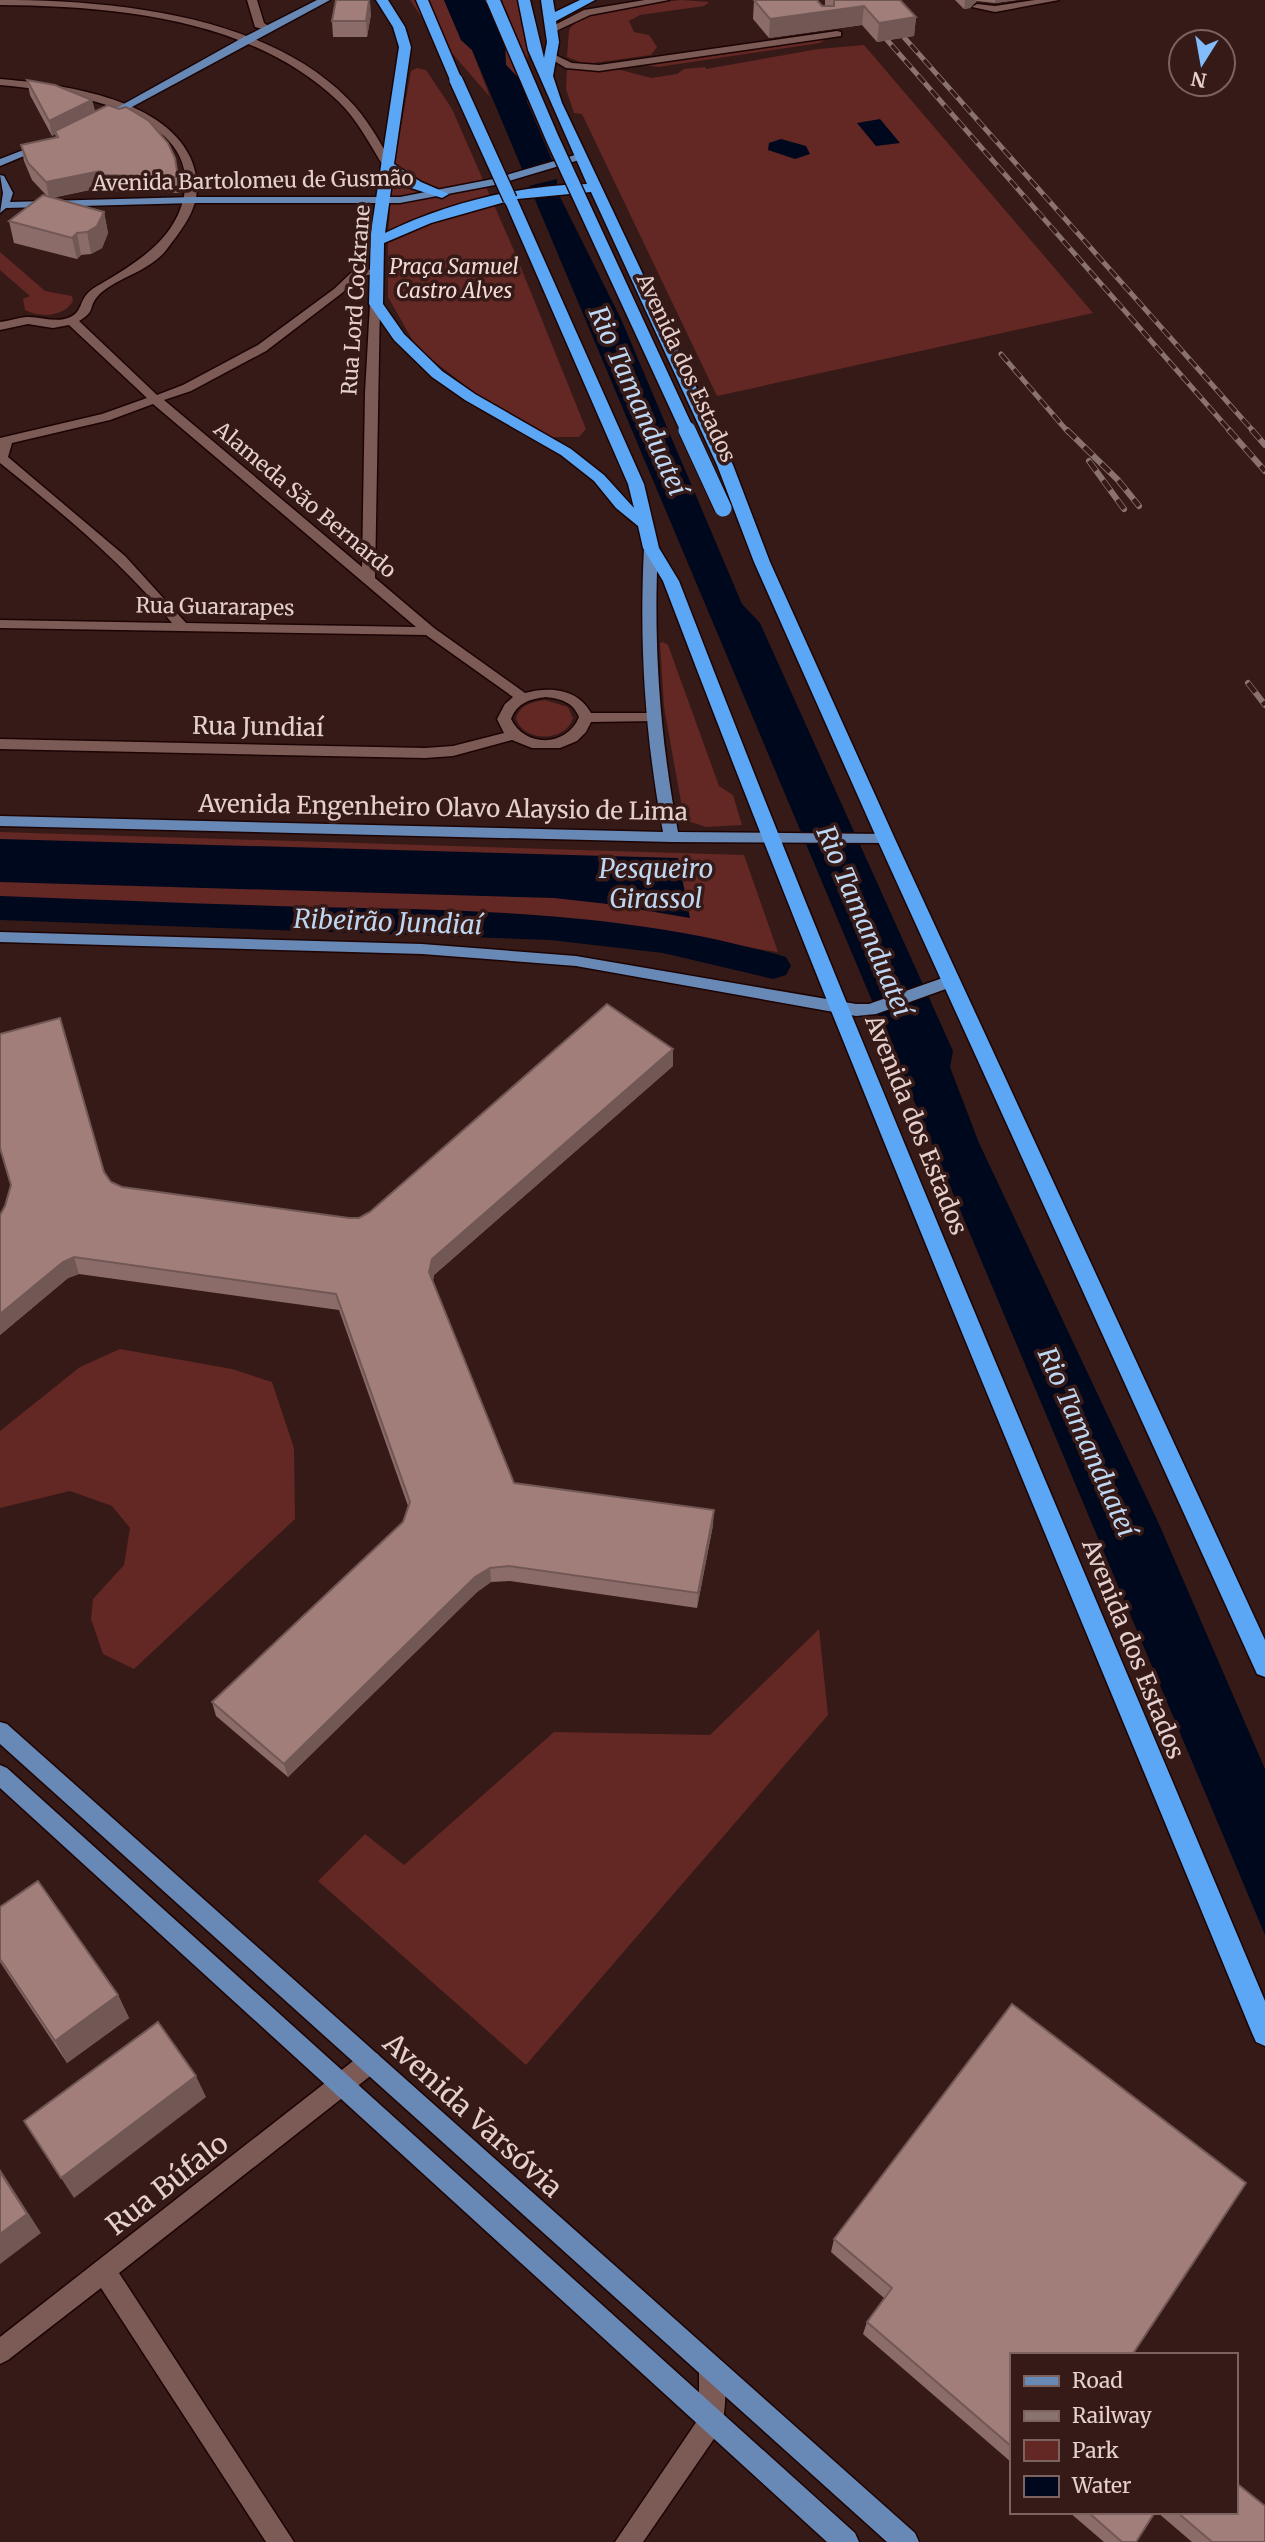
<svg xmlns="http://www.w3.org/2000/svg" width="1265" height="2542" viewBox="0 0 1265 2542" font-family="Merriweather,serif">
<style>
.green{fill:#632724}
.water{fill:#00081d}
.pier{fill:#361a17}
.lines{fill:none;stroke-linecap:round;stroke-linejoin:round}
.river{fill:#00081d;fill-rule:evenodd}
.minor-casing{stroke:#1c0404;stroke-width:3}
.major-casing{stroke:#1c0404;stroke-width:3}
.highway-casing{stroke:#1c0404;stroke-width:3}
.minor{fill:#7c5a56;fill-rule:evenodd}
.major{fill:#6888b6;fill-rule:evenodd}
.highway{fill:#5ba7f6;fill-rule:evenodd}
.rail-far1-casing{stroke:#8a7270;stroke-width:5}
.rail-casing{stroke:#8a7270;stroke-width:6}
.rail-far1{stroke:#361a17;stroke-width:3.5;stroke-dasharray:10;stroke-linecap:butt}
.rail{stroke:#361a17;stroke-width:4.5;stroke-dasharray:12;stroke-linecap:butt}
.highway-bridge-far1-casing{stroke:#1c0404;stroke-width:16;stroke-linecap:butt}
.highway-bridge-casing{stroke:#1c0404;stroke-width:19;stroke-linecap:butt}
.highway-bridge-far1{stroke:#5ba7f6;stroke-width:13}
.highway-bridge{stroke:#5ba7f6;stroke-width:17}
.wall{fill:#8b6c69}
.shaded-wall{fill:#715855}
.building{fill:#a27e7a;stroke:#715855;stroke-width:2}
.labels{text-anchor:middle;stroke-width:7;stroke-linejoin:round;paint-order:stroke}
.far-street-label{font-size:21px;fill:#e4d0ce;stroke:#361a17}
.far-park-label{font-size:21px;font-style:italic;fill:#f1dcd9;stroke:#361a17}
.street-label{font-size:24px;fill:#e4d0ce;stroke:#361a17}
.water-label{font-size:26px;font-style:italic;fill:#bed7f3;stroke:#361a17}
.near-street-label{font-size:28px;fill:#e4d0ce;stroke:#361a17}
</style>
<rect width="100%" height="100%" fill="#361a17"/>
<!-- green -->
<path class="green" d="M 410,0 L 444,0 L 461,40 L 472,50 L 490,97 L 424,21 Z
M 485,0 L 526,0 L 530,28 L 525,85 L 506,65 L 504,51 Z
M 681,0 L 709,2 L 704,6 L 640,15 L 629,21 L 634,32 L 649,35 L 657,47 L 651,55 L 586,64 L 567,57 L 569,30 C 586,5 652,4 681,0 Z
M 827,38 L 820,43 L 658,67 L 646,65 Z
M 864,45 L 1093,313 L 717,396 L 582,114 L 574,113 L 566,89 L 567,70 L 621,70 L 651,78 L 677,74 L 684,69 L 705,67 L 706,69 L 818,49 Z
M 417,68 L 426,70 L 452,109 L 515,253 L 586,429 L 579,437 L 550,437 L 475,393 L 417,348 L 388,297 L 388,235 L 393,172 L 411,71 Z
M 0,252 L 45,291 L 72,296 L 73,301 C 64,317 40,318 25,310 L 23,299 L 30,296 L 0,270 Z
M 663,642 L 668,645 L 719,786 L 733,795 L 742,825 L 706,827 L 688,821 L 683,813 L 664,707 L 660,643 Z
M 545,700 L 568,707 L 573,718 C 566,742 525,743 516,719 C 519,705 532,702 545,700 Z
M 0,832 L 744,855 L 778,952 L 555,919 L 0,901 Z
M 120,1349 L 232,1369 L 272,1382 L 294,1448 L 295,1519 L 134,1669 L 103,1654 L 91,1619 L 93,1599 L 124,1565 L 130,1528 L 112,1506 L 70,1491 L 0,1508 L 0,1431 L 80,1367 Z
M 819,1629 L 828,1715 L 526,2065 L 318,1881 L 365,1834 L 404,1865 L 554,1732 L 710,1735 Z"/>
<!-- water -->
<path class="water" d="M 444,0 L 485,0 L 505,44 L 506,65 L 525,85 L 527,102 L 557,172 L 557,191 L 621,319 L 742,604 L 760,623 L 953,1051 L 950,1067 L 979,1143 L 1159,1524 L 1265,1769 L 1265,1935 L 472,50 L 461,40 Z
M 880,119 L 900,143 L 876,146 L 857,123 Z
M 781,139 L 806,146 L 810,154 L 795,159 L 768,150 L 769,143 Z
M 0,839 L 678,858 L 690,918 L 608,904 L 554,898 L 0,882 Z"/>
<!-- pier -->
<path class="pier" d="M 556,160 L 561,178 L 525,187 L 519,174 Z"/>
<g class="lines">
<!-- river -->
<path class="river" d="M 0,896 C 104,900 208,904 313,907 C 472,910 632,912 786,957 L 791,966 L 786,975 L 773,979 L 663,953 L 550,940 L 0,920 Z"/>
<defs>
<path id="minor" d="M 0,0 C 113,0 264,14 348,99 C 367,118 380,142 393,165 L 384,167 C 370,145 358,120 338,101 C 251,18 115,6 0,5 Z
M 247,0 L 257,0 L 264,23 L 270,27 L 270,31 L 255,27 Z
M 645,0 L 669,0 L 590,15 L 556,31 L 547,29 L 584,10 Z
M 1035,0 L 1059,0 L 995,12 L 972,7 L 977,4 L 995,6 Z
M 837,31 L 841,32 L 841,36 L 599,71 L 566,68 L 546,56 L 551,53 L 572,63 L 599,65 Z
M 0,79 C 59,84 162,97 190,157 C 197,172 200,191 193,208 C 188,222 176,237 167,249 C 149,273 113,278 97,297 C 88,308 96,311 79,321 L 157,395 L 183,385 L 258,345 L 334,289 L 352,272 L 381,268 L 381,272 L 360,277 L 342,293 L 266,351 L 191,391 L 164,400 L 362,567 L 365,393 L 370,304 L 380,302 L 375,578 L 434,628 L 525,693 C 550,686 578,689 591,713 L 653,713 L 658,715 L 658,721 L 591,722 L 586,732 L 577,741 L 560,748 L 532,748 L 512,740 L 453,756 L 425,758 L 0,749 L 0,739 L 425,748 L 453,746 L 504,733 L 497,719 L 505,704 L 513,697 L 426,635 L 0,628 L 0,620 L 172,623 C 122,562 61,512 0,463 L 0,438 L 102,414 L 147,398 L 69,325 L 53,328 L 28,324 L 0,330 L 0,322 C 9,321 17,318 26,317 C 40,316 54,323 68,318 C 82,313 79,303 87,294 C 91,289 99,285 104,282 C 141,260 179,236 185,190 C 195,109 57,90 0,85 ZM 153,404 L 416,627 L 186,623 L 125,556 L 8,457 L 12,443 L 110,420 ZM 546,697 C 561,699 573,702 579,717 C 567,747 525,748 511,719 C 517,703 530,699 546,697 Z
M 370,2051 L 378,2054 L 381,2062 L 378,2070 L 119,2273 L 294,2542 L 266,2542 L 101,2288 L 8,2360 L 0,2364 L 0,2337 L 362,2054 Z
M 711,2357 L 720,2360 C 727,2378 727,2412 720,2430 L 643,2542 L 615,2542 L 699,2418 L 699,2369 L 702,2360 Z"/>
<path id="major" d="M 317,0 L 330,0 L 104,122 L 95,120 L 242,38 Z
M 39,144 L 48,146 L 0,166 L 0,159 Z
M 582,153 L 587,156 L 586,158 L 495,185 L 400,203 L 193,203 L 6,208 L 0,213 L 3,193 L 0,175 L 4,176 L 13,193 L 10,202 L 193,197 L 400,197 L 493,179 Z
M 651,544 L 658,548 C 653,644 660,738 678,832 L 886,834 L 893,839 L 891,843 L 671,842 L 0,826 L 0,816 L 663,832 C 645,737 639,644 644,548 Z
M 0,932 L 422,944 L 576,956 L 856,1004 L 869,1004 L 951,975 L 959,981 L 957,985 L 876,1014 L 856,1016 L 576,966 L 422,954 L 0,942 Z
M 0,1722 L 7,1724 L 915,2533 L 919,2542 L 887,2542 L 0,1744 Z
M 0,1765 L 7,1768 L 855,2533 L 859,2542 L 827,2542 L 0,1788 Z"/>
<path id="highway" d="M 376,0 L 388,0 L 405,27 L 411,47 L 394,164 L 421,182 L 449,194 L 442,198 L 411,188 L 393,175 L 385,233 C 446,203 519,185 587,184 L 528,50 L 518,0 L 530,0 L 544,58 L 547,42 L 541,0 L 553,0 L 555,12 L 580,0 L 595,0 L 556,21 L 559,42 L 553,76 L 562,103 L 733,465 L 770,562 L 895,839 L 1265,1640 L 1265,1677 L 1257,1674 L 877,839 L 754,562 L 717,465 L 591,192 L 517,199 L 644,484 L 659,548 L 679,581 C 863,1059 1067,1529 1265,2001 L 1265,2046 L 1256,2042 L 1252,2033 C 1053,1550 848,1069 663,581 L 643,548 L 638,526 L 616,508 L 594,481 L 561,455 L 465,400 L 432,377 L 394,340 L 369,304 L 371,232 L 399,47 L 393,27 ZM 505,202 L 628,484 L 634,508 L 604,475 L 571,449 L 475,394 L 442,371 L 404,334 L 383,304 L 384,243 L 431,223 Z
M 416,0 L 428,0 L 462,80 L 460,83 L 456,84 L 450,80 Z"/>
</defs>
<!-- minor casing -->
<use href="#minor" class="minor-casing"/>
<!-- major casing -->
<use href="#major" class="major-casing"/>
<!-- highway casing -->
<use href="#highway" class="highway-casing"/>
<!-- minor -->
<use href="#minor" class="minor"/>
<!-- major -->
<use href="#major" class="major"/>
<!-- highway -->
<use href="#highway" class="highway"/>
<defs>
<path id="rail-far1" d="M 852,0 L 1231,432
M 871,0 L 1254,432
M 1001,354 L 1068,432"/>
<path id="rail" d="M 1067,430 L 1118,480 L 1139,506
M 1229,430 L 1265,471
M 1252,430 L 1265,445
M 1089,461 L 1124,509
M 1248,683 L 1265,705"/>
</defs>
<!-- rail-far1 casing -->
<use href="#rail-far1" class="rail-far1-casing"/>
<!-- rail casing -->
<use href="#rail" class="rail-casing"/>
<!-- rail-far1 -->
<use href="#rail-far1" class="rail-far1"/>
<!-- rail -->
<use href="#rail" class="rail"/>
<defs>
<path id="highway-bridge-far1" d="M 493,0 L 553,140 L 688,432
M 456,80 L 510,199"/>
<path id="highway-bridge" d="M 687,430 L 723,508"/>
</defs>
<!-- highway-bridge-far1 casing -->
<use href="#highway-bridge-far1" class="highway-bridge-far1-casing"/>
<!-- highway-bridge casing -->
<use href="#highway-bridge" class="highway-bridge-casing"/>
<!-- highway-bridge-far1 -->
<use href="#highway-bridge-far1" class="highway-bridge-far1"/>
<!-- highway-bridge -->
<use href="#highway-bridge" class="highway-bridge"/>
</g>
<!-- wall -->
<path class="wall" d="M 754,0 L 825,6 L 825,0 L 900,0 L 916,17 L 914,36 L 877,42 L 862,25 L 769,38 L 753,19 Z
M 955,0 L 1017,0 L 995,3 L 977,1 L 970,8 L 964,9 Z
M 371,14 L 367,37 L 333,37 L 332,21 Z
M 27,80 L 92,100 L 95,111 L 178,175 L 180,193 L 107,191 L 104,187 L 52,198 L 104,212 L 108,233 L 102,248 L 91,254 L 81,255 L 77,259 L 14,243 L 9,221 L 47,196 L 32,180 L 24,161 L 21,145 L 56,137 L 55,134 L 52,136 L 30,95 Z
M 673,1066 L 434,1275 L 433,1281 L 514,1483 L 713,1525 L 697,1608 L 510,1581 L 491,1582 L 477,1592 L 288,1777 L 216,1716 L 212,1702 L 403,1522 L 408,1506 L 339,1310 L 79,1274 L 68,1278 L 0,1335 L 0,1215 L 104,1172 L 111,1182 L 122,1187 L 349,1218 L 359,1218 Z
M 0,1907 L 118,1995 L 129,2018 L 67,2063 L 0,1962 Z
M 834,2239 L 1011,2355 L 1011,2462 L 863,2334 L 867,2322 L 884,2298 L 831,2252 Z
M 1069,2512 L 1155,2512 L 1136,2542 L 1104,2542 Z
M 1157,2512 L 1235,2512 L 1265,2542 L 1192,2542 Z"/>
<!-- shaded-wall -->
<path class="shaded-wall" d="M 370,0 L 371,14 L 367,37 L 366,21 Z
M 965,0 L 977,0 L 970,8 L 964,9 Z
M 995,0 L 1017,0 L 995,3 Z
M 864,6 L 862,25 L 769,38 L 770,19 Z
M 916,17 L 914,36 L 877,42 L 879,23 Z
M 92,100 L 95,115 L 55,131 L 55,134 L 52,136 L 49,121 Z
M 100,171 L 104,187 L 49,198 L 46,182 Z
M 104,212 L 108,233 L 102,248 L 91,254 L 87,232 Z
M 77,233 L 81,255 L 77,259 L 72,238 Z
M 673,1049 L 673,1066 L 434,1275 L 431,1288 L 429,1272 L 432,1259 Z
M 74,1257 L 79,1274 L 68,1278 L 0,1335 L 0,1314 L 63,1262 Z
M 714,1510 L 713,1525 L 697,1608 L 698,1593 Z
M 490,1568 L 491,1582 L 477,1592 L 288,1777 L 284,1764 L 475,1577 Z
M 118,1995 L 129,2018 L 67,2063 L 55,2041 Z
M 196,2076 L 206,2097 L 74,2198 L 61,2178 Z
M 0,2169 L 41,2233 L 0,2264 Z"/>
<!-- building -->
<path class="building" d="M 336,0 L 369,0 L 366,21 L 332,21 Z
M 754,0 L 817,0 L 822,6 L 834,6 L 834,0 L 900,0 L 916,17 L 879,23 L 864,6 L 770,19 Z
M 27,80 L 55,85 L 92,100 L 49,121 Z
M 108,105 L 119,109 L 126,107 L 149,121 L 168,143 L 175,158 L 178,177 L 104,175 L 100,171 L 46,182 L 28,163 L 21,145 L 58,137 L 55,131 Z
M 43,195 L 104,212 L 97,226 L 87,232 L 77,233 L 72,238 L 9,221 Z
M 607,1004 L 673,1049 L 432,1259 L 429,1272 L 514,1483 L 714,1510 L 698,1593 L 509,1566 L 490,1568 L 475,1577 L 284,1764 L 212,1702 L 403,1522 L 410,1502 L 336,1294 L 74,1257 L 63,1262 L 0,1314 L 0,1215 L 5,1206 L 11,1185 L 0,1148 L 0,1034 L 60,1018 L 104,1172 L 111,1182 L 122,1187 L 349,1218 L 359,1218 L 370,1212 Z
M 38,1881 L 118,1995 L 55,2041 L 0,1959 L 0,1907 Z
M 1012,2004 L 1246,2183 L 1132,2355 L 1011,2355 L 1011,2446 L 867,2322 L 892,2288 L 834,2239 Z
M 158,2022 L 196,2076 L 61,2178 L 24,2121 Z
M 0,2172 L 27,2214 L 0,2234 Z
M 1235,2482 L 1265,2506 L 1265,2542 L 1212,2542 L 1177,2512 L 1235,2512 Z
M 1088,2512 L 1155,2512 L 1136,2542 L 1122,2542 Z"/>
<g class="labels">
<!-- far-street labels -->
<g class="far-street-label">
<text transform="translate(253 181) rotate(-1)" y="7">Avenida Bartolomeu de Gusmão</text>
<text transform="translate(356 300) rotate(-86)" y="7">Rua Lord Cockrane</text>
<text transform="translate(686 368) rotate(65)" y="7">Avenida dos Estados</text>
<text transform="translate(305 500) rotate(40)" y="7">Alameda São Bernardo</text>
<text transform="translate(215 607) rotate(1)" y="7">Rua Guararapes</text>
</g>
<!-- far-park labels -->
<g class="far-park-label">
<text x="454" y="274">Praça Samuel<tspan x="454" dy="24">Castro Alves</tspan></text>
</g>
<!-- street labels -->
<g class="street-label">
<text transform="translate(258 727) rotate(1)" y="8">Rua Jundiaí</text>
<text transform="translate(443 808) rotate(1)" y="8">Avenida Engenheiro Olavo Alaysio de Lima</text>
<text transform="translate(916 1125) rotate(68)" y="8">Avenida dos Estados</text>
<text transform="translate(1133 1649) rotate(68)" y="8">Avenida dos Estados</text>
</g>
<!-- water labels -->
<g class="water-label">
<text transform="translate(638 401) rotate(66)" y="9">Rio Tamanduateí</text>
<text x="656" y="878">Pesqueiro<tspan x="656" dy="30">Girassol</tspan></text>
<text transform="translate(864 921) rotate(67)" y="9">Rio Tamanduateí</text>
<text transform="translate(388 922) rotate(2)" y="9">Ribeirão Jundiaí</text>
<text transform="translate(1087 1442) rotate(66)" y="9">Rio Tamanduateí</text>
</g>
<!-- near-street labels -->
<g class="near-street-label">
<text transform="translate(473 2115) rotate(42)" y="10">Avenida Varsóvia</text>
<text transform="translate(167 2184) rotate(-38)" y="10">Rua Búfalo</text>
</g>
</g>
<!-- legend -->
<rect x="1010" y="2353" width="228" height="161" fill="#361a17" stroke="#7c6360" stroke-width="2"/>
<rect x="1024" y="2376" width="35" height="10" fill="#6888b6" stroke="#7c6360" stroke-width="2"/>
<text x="1072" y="2388" font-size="21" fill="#e4d0ce">Road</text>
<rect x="1024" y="2411" width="35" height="10" fill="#8a7270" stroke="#7c6360" stroke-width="2"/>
<text x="1072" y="2423" font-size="21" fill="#e4d0ce">Railway</text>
<rect x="1024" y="2440" width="35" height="21" fill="#632724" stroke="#7c6360" stroke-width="2"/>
<text x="1072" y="2458" font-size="21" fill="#e4d0ce">Park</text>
<rect x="1024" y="2476" width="35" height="21" fill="#00081d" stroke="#7c6360" stroke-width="2"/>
<text x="1072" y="2493" font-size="21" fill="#e4d0ce">Water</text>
<!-- north arrow -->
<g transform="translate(1202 63) rotate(191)"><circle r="33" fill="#361a17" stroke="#7c6360" stroke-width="2"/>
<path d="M0-5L12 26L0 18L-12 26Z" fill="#82bcfa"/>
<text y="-10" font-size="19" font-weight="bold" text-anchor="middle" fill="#e4d0ce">N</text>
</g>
</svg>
